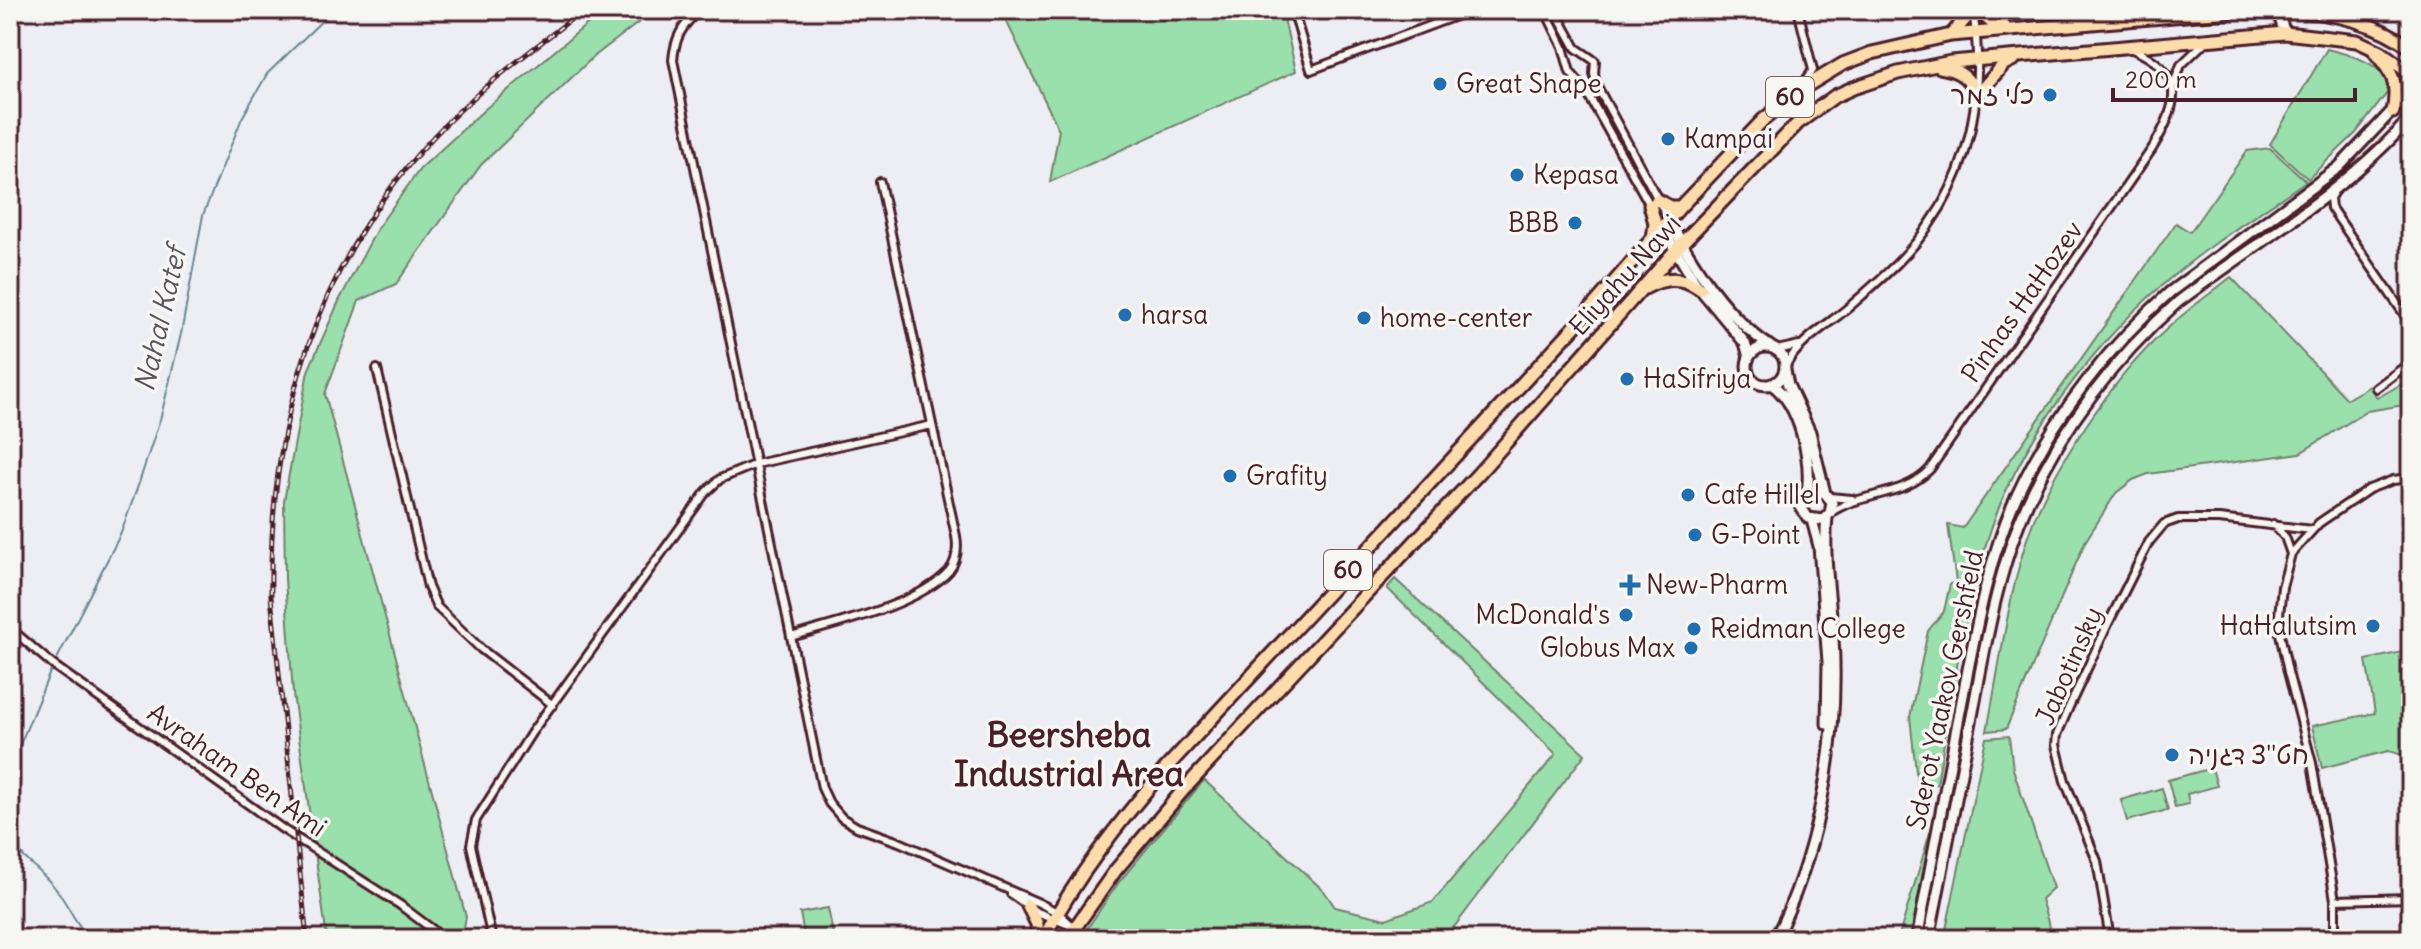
<svg xmlns="http://www.w3.org/2000/svg" width="2421" height="949" viewBox="0 0 2421 949" font-family="Delius,'Playpen Sans Hebrew',sans-serif">
<style>
.green{fill:#9ae0ad;stroke:#72806c;stroke-width:2}
.lines{fill:none;stroke-linecap:round;stroke-linejoin:round}
.stream{stroke:#678690;stroke-width:2}
.street-casing{stroke:#4a1f2b;stroke-width:12}
.secondary-casing{stroke:#4a1f2b;stroke-width:15}
.highway-casing{stroke:#4a1f2b;stroke-width:17}
.street{stroke:#f6f6f2;stroke-width:6}
.secondary{stroke:#f6f6f2;stroke-width:9}
.highway{stroke:#fddcac;stroke-width:11}
.rail-casing{stroke:#4a1f2b;stroke-width:5}
.rail{stroke:#f6f6f2;stroke-width:2;stroke-dasharray:6;stroke-linecap:butt}
.poi-dot{fill:#1f6fb2;stroke:#f6f6f2;stroke-width:3}
.labels{text-anchor:middle;stroke-width:7;stroke-linejoin:round;paint-order:stroke}
.shield{fill:#f6f6f2;stroke:#7e6067;stroke-width:2}
.shield-label{font-size:24px;font-weight:bold;fill:#4a1f2b}
.poi-label{font-size:26px;fill:#4a1f2b;stroke:#f6f6f2;text-anchor:start}
.street-label{font-size:26px;fill:#4a1f2b;stroke:#f6f6f2}
.water-label{font-size:28px;font-style:italic;fill:#58535d;stroke:#f6f6f2}
.district-label{font-size:34px;font-weight:bold;fill:#4a1f2b;stroke:#f6f6f2}
</style>
<rect width="100%" height="100%" fill="#edeef3"/>
<filter id="ink" filterUnits="userSpaceOnUse"><feTurbulence type="fractalNoise" baseFrequency=".0125" numOctaves="2"/><feDisplacementMap in="SourceGraphic" scale="16" xChannelSelector="R" yChannelSelector="G"/><feConvolveMatrix kernelMatrix="1 2 1 2 8 2 1 2 1" color-interpolation-filters="sRGB"/></filter>
<g filter="url(#ink)">
<!-- green -->
<path class="green" d="M 604,10 L 655,10 L 592,58 L 481,165 L 396,284 L 359,301 L 325,394 L 466,917 L 462,939 L 327,939 L 293,694 L 285,579 L 284,501 L 308,371 L 339,301 L 378,227 L 420,169 L 484,110 Z
M 1001,10 L 1282,10 L 1296,71 L 1050,182 L 1059,130 Z
M 2327,49 C 2350,55 2390,63 2387,93 L 2356,133 L 2308,179 L 2270,144 Z
M 2270,148 L 2306,181 C 2257,215 2204,248 2159,288 C 2091,348 2020,442 1991,529 C 1962,612 1952,699 1937,784 L 1918,790 L 1910,717 L 1928,631 L 1944,611 L 1950,584 L 1956,582 L 1948,525 L 1963,528 L 2176,223 L 2190,232 L 2247,151 Z
M 2231,277 L 2347,399 L 2370,386 L 2377,398 L 2407,381 L 2411,386 L 2411,404 L 2367,411 L 2300,453 L 2148,474 L 2133,480 L 2116,493 L 2085,542 L 2006,729 L 1987,731 C 1999,669 2007,605 2025,545 C 2047,474 2114,376 2169,327 C 2188,309 2210,294 2231,277 Z
M 1395,579 L 1585,754 L 1445,939 L 1080,939 L 1119,882 L 1204,780 L 1324,891 L 1335,907 L 1386,919 L 1433,902 L 1556,754 L 1387,588 Z
M 2411,650 L 2411,757 L 2388,751 L 2322,768 L 2312,726 L 2375,713 L 2366,660 Z
M 2009,736 L 2013,769 L 2053,888 L 2041,899 L 2053,939 L 1944,939 L 1986,738 Z
M 2212,768 L 2217,786 L 2187,794 L 2189,804 L 2175,807 L 2168,780 Z
M 2162,788 L 2168,810 L 2127,821 L 2121,800 Z
M 1935,816 L 1910,939 L 1898,939 Z
M 828,908 L 834,939 L 805,939 L 800,913 Z"/>
<g class="lines">
<!-- stream -->
<path class="stream" d="M 57,659 L 121,533 L 139,483 L 161,416 L 181,334 L 203,215 L 242,118 L 267,74 L 333,10
M 10,769 L 50,672
M 10,838 C 21,859 42,871 56,889 C 69,905 76,928 93,939"/>
<defs>
<path id="street" d="M 699,10 C 682,26 675,37 673,60 L 822,788 L 829,803 L 842,818 L 857,827 L 899,842 L 1039,903 L 1057,912 L 1074,927
M 1293,10 L 1311,70 L 1472,10
M 1545,10 L 1563,47 L 1570,72 L 1585,89 L 1651,207
M 1555,10 L 1576,48 L 1595,61 L 1594,74 L 1598,88 L 1669,220
M 1798,10 L 1813,70 L 1804,83
M 2173,86 L 2181,65 L 2205,42
M 2333,193 L 2330,198 L 2331,208 L 2411,324
M 1777,350 L 1799,345
M 1786,365 C 1802,337 1834,322 1857,300 C 1883,277 1910,254 1929,225 C 1975,160 1984,86 1973,10
M 377,369 L 428,587 L 437,607 L 481,649 L 553,705
M 2376,388 L 2411,362
M 1829,497 L 1852,499
M 1830,513 C 1862,491 1903,498 1930,469 L 2152,149 C 2180,102 2187,72 2130,48
M 2273,524 L 2285,537 L 2291,554
M 10,628 L 53,665 L 284,830 L 400,905 L 445,939
M 791,637 C 836,623 917,606 949,571 C 957,561 958,548 956,536 L 880,182
M 1011,894 L 1035,911 L 1071,926
M 2335,900 L 2411,898
M 492,939 L 471,845 L 476,820 L 532,732 L 706,492 L 720,479 L 756,464 L 932,425
M 2110,939 L 2097,861 L 2065,781 L 2056,745 L 2057,735 L 2069,707 L 2108,624 L 2149,542 L 2164,524 L 2178,519 L 2219,519 L 2312,530
M 2299,939 L 2335,934
M 2335,939 L 2335,900 L 2312,763 L 2288,672 L 2278,624 L 2282,587 L 2291,554 L 2319,523 L 2369,489 L 2393,480 L 2411,478"/>
<path id="secondary" d="M 2277,10 L 2285,33
M 1669,220 C 1695,268 1725,316 1771,347
M 1662,228 L 1696,284 L 1745,343 L 1749,357
M1747 366a19 19 0 1 1 38 0a19 19 0 1 1-38 0Z
M 1785,370 L 1788,385 L 1810,432 L 1825,493 L 1832,503 L 1830,513 L 1823,520 L 1808,518 L 1801,507 L 1803,498 L 1812,491 L 1825,493
M 1771,384 C 1800,403 1812,461 1807,493
M 1812,520 L 1819,546 L 1828,662 L 1827,724
M 1775,939 C 1816,859 1836,754 1834,664 C 1834,615 1822,566 1827,517
M 1917,939 C 1932,861 1946,784 1961,706 C 1975,634 1987,561 2017,495 C 2054,416 2106,349 2170,292 L 2339,167 L 2411,91
M 1929,939 C 1944,861 1959,783 1974,706 C 1987,636 1999,565 2029,500 C 2065,423 2115,358 2178,302 C 2256,243 2347,191 2411,117"/>
<path id="highway" d="M 1977,10 L 1995,25 L 2004,26
M 2288,10 C 2332,12 2375,21 2411,48
M 1951,35 L 1966,18 L 1969,10
M 2375,52 C 2393,74 2399,82 2393,112
M 1940,67 C 1959,70 1969,77 1977,95 L 2004,64 L 2014,59
M 1657,200 L 1670,207 L 1680,207
M 1650,205 L 1655,223 L 1653,239
M 1645,288 C 1664,277 1683,276 1700,289
M 1028,906 L 1037,924 L 1038,939
M 1043,939 C 1076,877 1119,822 1165,769 L 1580,321 L 1680,207 L 1763,120 L 1800,90 L 1843,64 L 1872,53 L 1951,35 L 2244,10
M 1067,939 L 1115,871 L 1185,788 L 1479,473 L 1682,243 L 1798,123 L 1835,96 L 1853,88 L 1898,73 L 1951,62 L 2285,33 L 2357,41 L 2381,52 L 2411,74"/>
</defs>
<!-- street casing -->
<use href="#street" class="street-casing"/>
<!-- secondary casing -->
<use href="#secondary" class="secondary-casing"/>
<!-- highway casing -->
<use href="#highway" class="highway-casing"/>
<!-- street -->
<use href="#street" class="street"/>
<!-- secondary -->
<use href="#secondary" class="secondary"/>
<!-- highway -->
<use href="#highway" class="highway"/>
<defs>
<path id="rail" d="M 307,939 L 271,597 C 268,425 315,263 435,135 C 479,88 532,50 583,10"/>
</defs>
<!-- rail casing -->
<use href="#rail" class="rail-casing"/>
<!-- rail -->
<use href="#rail" class="rail"/>
</g>
</g>
<!-- markers -->
<g class="poi-dot">
<circle cx="1440" cy="84" r="8"/>
<circle cx="2050" cy="95" r="8"/>
<circle cx="1668" cy="139" r="8"/>
<circle cx="1517" cy="175" r="8"/>
<circle cx="1575" cy="223" r="8"/>
<circle cx="1125" cy="315" r="8"/>
<circle cx="1364" cy="318" r="8"/>
<circle cx="1627" cy="379" r="8"/>
<circle cx="1230" cy="476" r="8"/>
<circle cx="1688" cy="495" r="8"/>
<circle cx="1695" cy="535" r="8"/>
<path d="M1626 573h8v8h8v8h-8v8h-8v-8h-8v-8h8z"/>
<circle cx="1626" cy="615" r="8"/>
<circle cx="2373" cy="626" r="8"/>
<circle cx="1694" cy="629" r="8"/>
<circle cx="1691" cy="648" r="8"/>
<circle cx="2172" cy="755" r="8"/>
</g>
<g class="labels">
<!-- shield labels -->
<g class="shield">
<rect x="1766" y="77" width="48" height="40" rx="6"/>
<rect x="1324" y="550" width="48" height="40" rx="6"/>
</g>
<g class="shield-label">
<text x="1790" y="105">60</text>
<text x="1348" y="578">60</text>
</g>
<!-- poi labels -->
<g class="poi-label">
<text x="1456" y="93">Great Shape</text>
<text x="2034" y="104" text-anchor="end">כלי זמר</text>
<text x="1684" y="148">Kampai</text>
<text x="1533" y="184">Kepasa</text>
<text x="1559" y="232" text-anchor="end">BBB</text>
<text x="1141" y="324">harsa</text>
<text x="1380" y="327">home-center</text>
<text x="1643" y="388">HaSifriya</text>
<text x="1246" y="485">Grafity</text>
<text x="1704" y="504">Cafe Hillel</text>
<text x="1711" y="544">G-Point</text>
<text x="1646" y="594">New-Pharm</text>
<text x="1610" y="624" text-anchor="end">McDonald's</text>
<text x="2357" y="635" text-anchor="end">HaHalutsim</text>
<text x="1710" y="638">Reidman College</text>
<text x="1675" y="657" text-anchor="end">Globus Max</text>
<text x="2188" y="764">חט''צ דגניה</text>
</g>
<!-- street labels -->
<g class="street-label">
<text transform="translate(1625 275) rotate(-48)" y="9">Eliyahu Nawi</text>
<text transform="translate(2022 302) rotate(-55)" y="9">Pinhas HaHozev</text>
<text transform="translate(2069 666) rotate(-66)" y="9">Jabotinsky</text>
<text transform="translate(1945 690) rotate(-78)" y="9">Sderot Yaakov Gershfeld</text>
<text transform="translate(237 770) rotate(35)" y="9">Avraham Ben Ami</text>
</g>
<!-- water labels -->
<g class="water-label">
<text transform="translate(160 319) rotate(-77)" y="10">Nahal Katef</text>
</g>
<!-- district labels -->
<g class="district-label">
<text x="1069" y="747">Beersheba<tspan x="1069" dy="39">Industrial Area</tspan></text>
</g>
</g>
<!-- margin -->
<rect width="2421" height="949" fill="none" stroke="#f6f6f2" stroke-width="40"/>
<rect x="20" y="20" width="2381" height="909" fill="none" stroke="#4a1f2b" stroke-width="3" filter="url(#ink)"/>
<!-- scale -->
<path d="M2113 88v12h242v-12" fill="none" stroke="#4a1f2b" stroke-width="4"/>
<text x="2125" y="88" font-size="24" fill="#4a1f2b" stroke="#f6f6f2" stroke-width="6" paint-order="stroke">200 m</text>
</svg>
